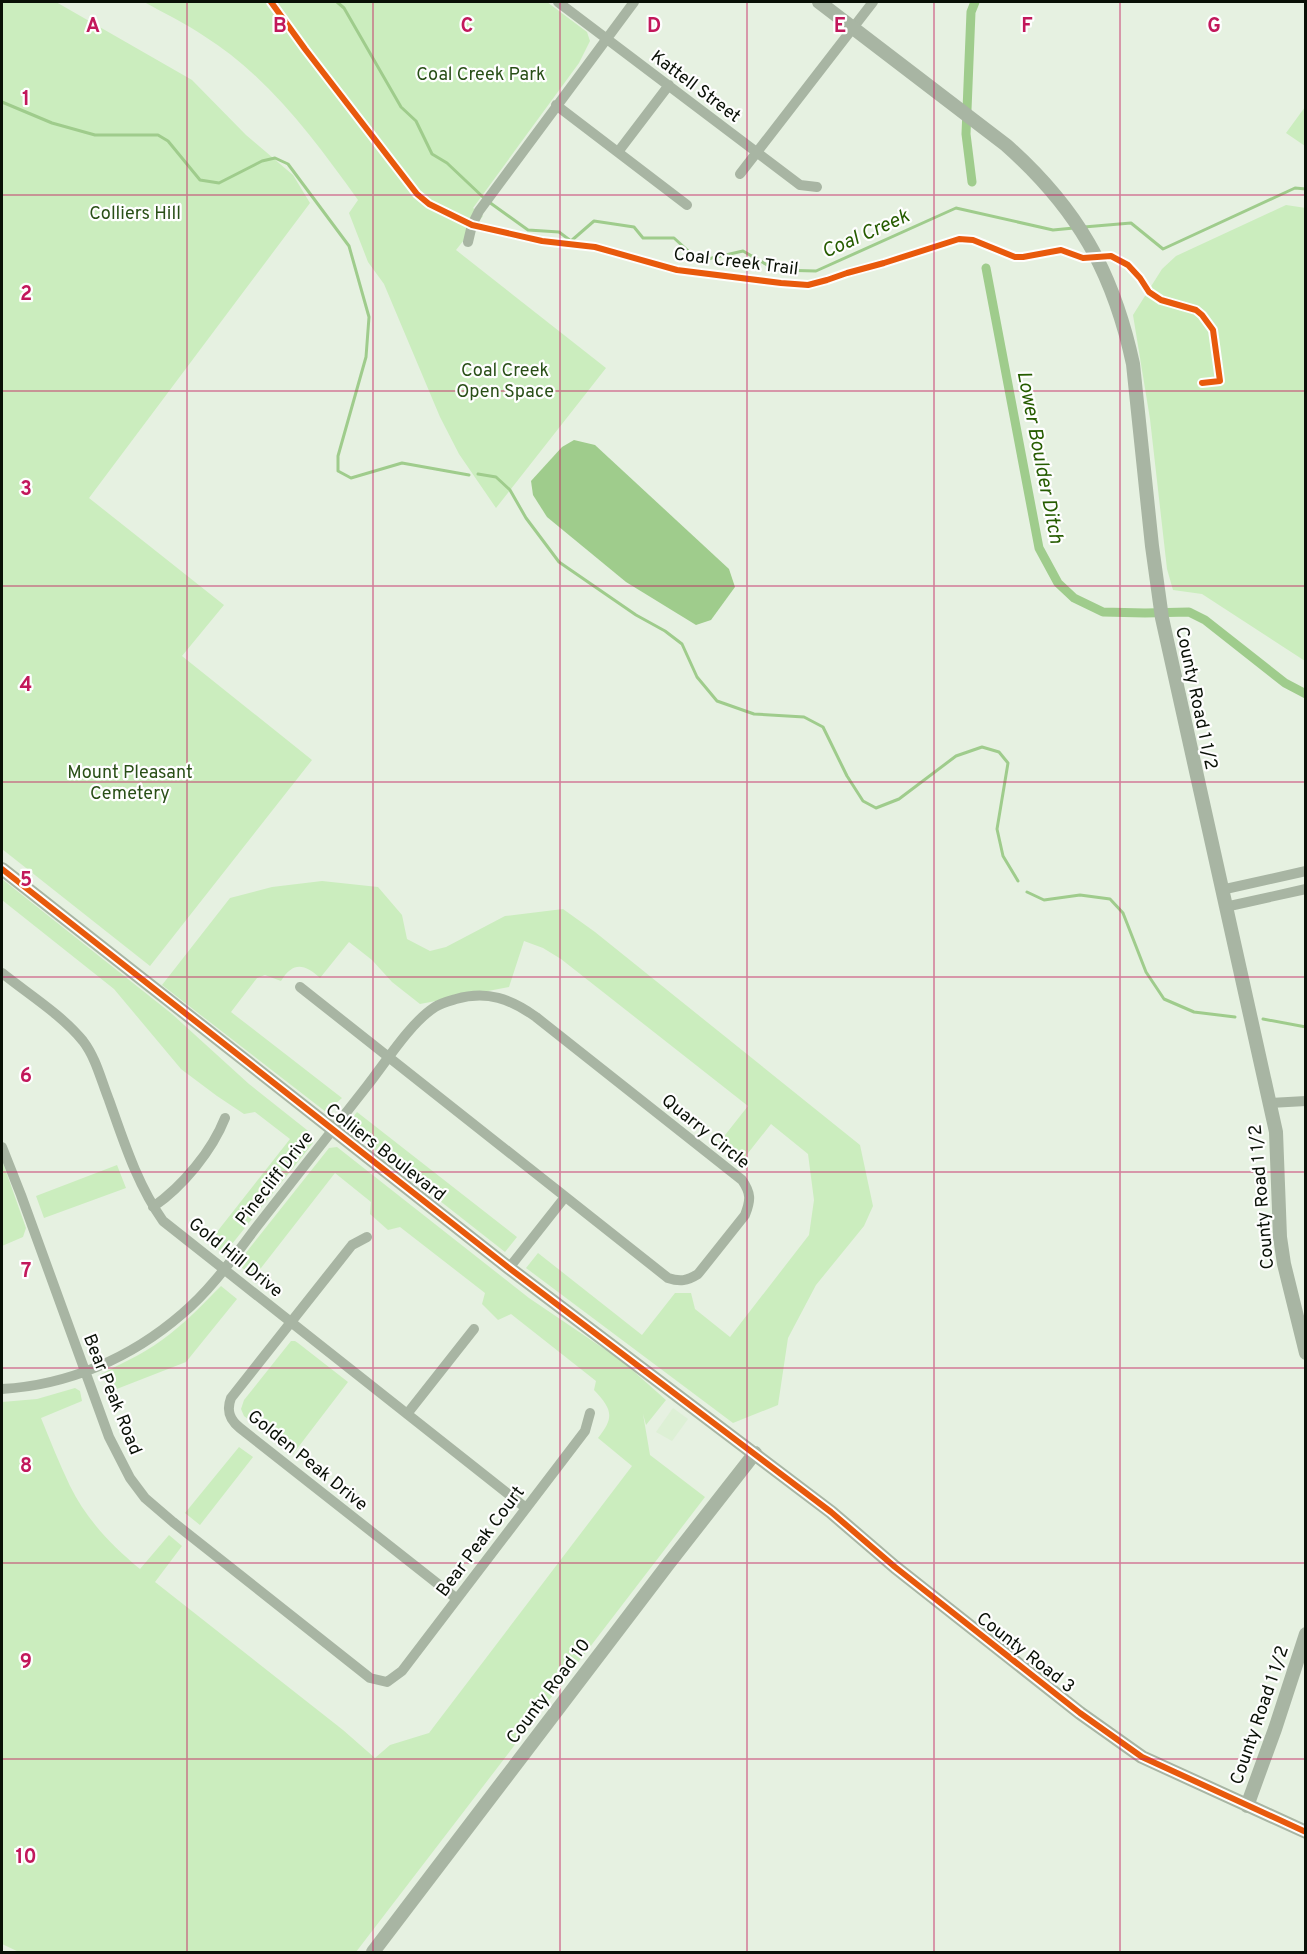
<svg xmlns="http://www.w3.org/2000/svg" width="1307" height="1954" viewBox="0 0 1307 1954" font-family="Overpass,sans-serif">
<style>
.built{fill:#ddf0d5}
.green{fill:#cbedbe}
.water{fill:#9fcc8c}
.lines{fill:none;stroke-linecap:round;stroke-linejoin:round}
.stream{stroke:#9fcc8c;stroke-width:3}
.canal{stroke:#9fcc8c;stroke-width:9}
.minor{stroke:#a8b5a3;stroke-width:10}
.tertiary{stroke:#a8b5a3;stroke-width:14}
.cycleway-casing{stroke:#fefefe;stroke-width:10}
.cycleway{stroke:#e8590c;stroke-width:6}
.grid{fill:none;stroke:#c2185b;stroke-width:1.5;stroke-opacity:0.55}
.labels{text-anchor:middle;stroke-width:4.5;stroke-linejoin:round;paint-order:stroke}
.park-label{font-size:18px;fill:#294f17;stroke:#fefefe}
.street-label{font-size:18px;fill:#091006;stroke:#fefefe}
.water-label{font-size:20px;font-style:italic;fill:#265c00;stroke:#fefefe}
.grid-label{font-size:20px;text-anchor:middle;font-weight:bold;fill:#c2185b;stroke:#fefefe;stroke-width:4.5;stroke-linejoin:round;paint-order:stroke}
</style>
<rect width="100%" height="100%" fill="#e6f1e1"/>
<!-- built -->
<path class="built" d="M 673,1408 L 688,1419 L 672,1441 L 656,1432 Z"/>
<!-- green -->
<path class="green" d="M 2,2 L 56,2 L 192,80 L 246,135 L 293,175 L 310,203 L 89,498 L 224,605 L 182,656 L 312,760 L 150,966 L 2,849 Z
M 144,2 L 350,2 L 352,3 L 354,2 L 547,2 L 587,32 L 590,41 L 579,63 L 473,208 L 483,216 L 456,250 L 606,368 L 496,508 L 459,454 L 440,417 L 384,284 L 368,262 L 349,213 L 358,200 C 314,139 269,77 204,36 C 185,23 164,13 144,2 Z
M 1305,107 L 1306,146 L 1305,146 L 1286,133 Z
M 1286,205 L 1306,208 L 1305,661 L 1202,594 L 1173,590 L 1167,569 L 1150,419 L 1133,315 L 1162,269 L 1176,256 Z
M 2,879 L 172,1014 L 249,1084 L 312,1134 L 313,1143 L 224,1254 L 209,1242 L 290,1139 L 255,1112 L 244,1114 L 217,1096 L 181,1069 L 114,989 L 2,900 Z
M 322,881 L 378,887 L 402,915 L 407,939 L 430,951 L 446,947 L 505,916 L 563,909 L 595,932 L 860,1145 L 873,1206 L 864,1226 L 816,1285 L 788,1338 L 778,1405 L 733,1423 L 526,1268 L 538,1253 L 642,1335 L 675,1293 L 691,1293 L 695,1309 L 730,1337 L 809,1235 L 814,1200 L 808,1154 L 771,1124 L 741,1162 L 718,1144 L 748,1106 L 561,959 L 543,948 L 524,941 L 509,987 L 420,1004 L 392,982 L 372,960 L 349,942 L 320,978 C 305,964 293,961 281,981 L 265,975 L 257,978 L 231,1012 L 342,1098 L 326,1112 L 162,985 L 230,898 L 272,887 Z
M 357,1112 L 517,1237 L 505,1252 L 356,1135 L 349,1122 Z
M 337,1147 L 529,1298 L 622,1361 L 666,1400 L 646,1425 L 643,1414 L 650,1455 L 705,1497 L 356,1952 L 19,1952 L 2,1944 L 2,1402 L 37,1399 L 75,1388 L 80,1391 L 82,1401 L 41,1418 C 50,1440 59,1463 70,1486 C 86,1519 112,1546 140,1569 L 169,1535 L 182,1546 L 155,1582 L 343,1730 L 375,1758 L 390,1745 L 429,1733 L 632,1466 L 598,1438 C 615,1417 612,1409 594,1390 L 596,1381 L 511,1314 L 498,1320 L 482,1304 L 485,1293 L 400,1227 L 388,1230 L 370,1214 L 371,1202 L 335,1173 L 254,1277 L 237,1264 L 329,1148 Z
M 2,1160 L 26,1228 L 23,1237 L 2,1246 Z
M 117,1165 L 126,1188 L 44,1218 L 36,1196 Z
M 221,1286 L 237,1299 L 186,1362 L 109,1392 L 101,1374 C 125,1362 149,1351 170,1334 C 188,1320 204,1303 221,1286 Z
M 291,1341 L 295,1341 L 298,1343 L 348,1382 L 293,1454 L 244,1416 L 241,1409 L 244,1400 Z
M 239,1447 L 253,1457 L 200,1525 L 185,1513 Z"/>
<!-- water -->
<path class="water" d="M 574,440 L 595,445 L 729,569 L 735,587 L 711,620 L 696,625 L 626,582 L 547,517 L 533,495 L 531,481 L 562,447 Z"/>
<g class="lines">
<!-- stream -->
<path class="stream" d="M 337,2 L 344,8 L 401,107 L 416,121 L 432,154 L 447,163 L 484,198
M 2,102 L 52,123 L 95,135 L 158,135 L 168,141 L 200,180 L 219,183 L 262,161 L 275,158 L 288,164 L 349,246 L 369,317 L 366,357 L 338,456 L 338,471 L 351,478 L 402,463 L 469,475
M 489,202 L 528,230 L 559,232 L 571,241 L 594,221 L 634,227 L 643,238 L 674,238 L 699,261 L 743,251 L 776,270 L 816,271 L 956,208 L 1053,230 L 1074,228
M 1084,227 L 1131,223 L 1163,249 L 1295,188 L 1306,189
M 478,474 L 496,477 L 510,490 L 526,518 L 559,562 L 636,615 L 665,631 L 682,644 L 697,677 L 717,701 L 754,714 L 804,717 L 823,727 L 847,776 L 863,801 L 876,808 L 899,799 L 956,756 L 982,747 L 999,752 L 1008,763 L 997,829 L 1003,856 L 1018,881
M 1027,892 L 1044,900 L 1080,895 L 1110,899 L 1123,913 L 1146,972 L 1164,999 L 1194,1012 L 1235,1017
M 1263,1019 L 1306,1027"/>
<!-- canal -->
<path class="canal" d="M 972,182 L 966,134 L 971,12 L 975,2
M 986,268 L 1039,548 L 1058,583 L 1074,598 L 1103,612 L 1145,613 L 1189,612 L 1205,620 L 1285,683 L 1306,694"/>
<!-- minor -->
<path class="minor" d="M 558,2 L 800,185 L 817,187
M 556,105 L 687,205
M 618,152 L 669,85
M 740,174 L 873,2
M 468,242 L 472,225 L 479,211 L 634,2
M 1221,890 L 1306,871
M 1225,907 L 1306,889
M 2,973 C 28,994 62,1015 83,1041 C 96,1058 101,1080 109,1100 C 124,1142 137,1184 163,1221 L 526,1508
M 1269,1103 L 1306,1101
M 2,1147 L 21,1195 L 109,1437 L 130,1478 L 145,1498 L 173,1522 L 370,1678 L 387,1682 L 402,1671 L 585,1431 L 590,1413
M 153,1207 C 183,1186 212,1151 225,1118
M 367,1237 L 352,1245 L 231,1398 C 226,1411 230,1420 240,1428 L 457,1599
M 509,1268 L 565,1197
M 2,1389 C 69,1385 131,1358 182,1314 C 212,1289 235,1255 258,1225 C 295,1178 331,1132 367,1086 C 386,1062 410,1023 435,1007 C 441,1003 449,1001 456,999 C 487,990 511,999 536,1017 L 742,1180 C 751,1193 751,1200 745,1215 L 698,1274 C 687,1281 680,1282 668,1278 L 300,987
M 407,1414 L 474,1329"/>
<!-- tertiary -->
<path class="tertiary" d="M 819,2 L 1006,145 C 1077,208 1113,271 1133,364 L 1152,546 L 1162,618 L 1276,1132 L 1280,1237 L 1284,1264 L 1306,1353
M 2,869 L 509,1268 L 831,1512 L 895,1567 L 1080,1713 L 1142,1757 L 1306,1832
M 1247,1806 L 1275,1729 L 1306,1634
M 373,1952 L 669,1563 L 755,1453"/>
<defs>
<path id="cycleway" d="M 271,2 L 305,49 L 417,194 L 429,204 L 472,225 L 542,241 L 595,247 L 677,270 L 781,283 L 808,285 L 827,280 L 847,273 L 884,263 L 959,239 L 973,240 L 1015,257 L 1023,257 L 1061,250 L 1083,258 L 1111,256 L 1128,265 L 1140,278 L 1149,292 L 1161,300 L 1196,310 L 1202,315 L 1213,330 L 1220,381 L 1202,383
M 2,869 L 509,1268 L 831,1512 L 895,1567 L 1080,1713 L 1142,1757 L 1306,1832"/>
</defs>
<!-- cycleway casing -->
<use href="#cycleway" class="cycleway-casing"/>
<!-- cycleway -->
<use href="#cycleway" class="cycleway"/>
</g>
<!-- grid -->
<path class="grid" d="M 187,2 L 187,1952M 373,2 L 373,1952M 560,2 L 560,1952M 747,2 L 747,1952M 934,2 L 934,1952M 1120,2 L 1120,1952M 2,195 L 1306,195M 2,391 L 1306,391M 2,586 L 1306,586M 2,782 L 1306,782M 2,977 L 1306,977M 2,1172 L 1306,1172M 2,1368 L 1306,1368M 2,1563 L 1306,1563M 2,1759 L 1306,1759"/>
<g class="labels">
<!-- park labels -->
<g class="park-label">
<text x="481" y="80">Coal Creek Park</text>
<text x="135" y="219">Colliers Hill</text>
<text x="505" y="376">Coal Creek<tspan x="505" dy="21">Open Space</tspan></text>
<text x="130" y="778">Mount Pleasant<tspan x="130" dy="21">Cemetery</tspan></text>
</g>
<!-- street labels -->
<g class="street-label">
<text transform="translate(696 86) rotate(37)" y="6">Kattell Street</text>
<text transform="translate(736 261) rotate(7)" y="6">Coal Creek Trail</text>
<text transform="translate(1197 698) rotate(78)" y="6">County Road 1 1/2</text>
<text transform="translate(706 1131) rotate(39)" y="6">Quarry Circle</text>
<text transform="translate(386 1152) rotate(38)" y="6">Colliers Boulevard</text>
<text transform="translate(274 1178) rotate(-52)" y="6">Pinecliff Drive</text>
<text transform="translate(1261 1197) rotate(-95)" y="6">County Road 1 1/2</text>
<text transform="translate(236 1257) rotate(39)" y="6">Gold Hill Drive</text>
<text transform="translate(113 1394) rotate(68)" y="6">Bear Peak Road</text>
<text transform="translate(308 1460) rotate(39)" y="6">Golden Peak Drive</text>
<text transform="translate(480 1541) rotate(-53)" y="6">Bear Peak Court</text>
<text transform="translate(1026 1652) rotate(38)" y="6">County Road 3</text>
<text transform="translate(548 1691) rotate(-53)" y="6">County Road 10</text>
<text transform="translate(1259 1715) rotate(-71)" y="6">County Road 1 1/2</text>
</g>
<!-- water labels -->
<g class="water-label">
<text transform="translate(865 233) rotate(-24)" y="7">Coal Creek</text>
<text transform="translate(1041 457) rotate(79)" y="7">Lower Boulder Ditch</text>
</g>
</g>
<g class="grid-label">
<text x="93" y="32">A</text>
<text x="280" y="32">B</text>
<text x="467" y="32">C</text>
<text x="654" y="32">D</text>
<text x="840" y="32">E</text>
<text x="1027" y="32">F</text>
<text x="1214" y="32">G</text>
<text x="26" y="105">1</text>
<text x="26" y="300">2</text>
<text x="26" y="495">3</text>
<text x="26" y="691">4</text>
<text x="26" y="886">5</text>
<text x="26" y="1082">6</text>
<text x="26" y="1277">7</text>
<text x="26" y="1472">8</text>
<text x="26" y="1668">9</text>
<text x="26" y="1863">10</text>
</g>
<!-- border -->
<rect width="1307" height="1954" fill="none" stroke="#091006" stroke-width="6"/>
</svg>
